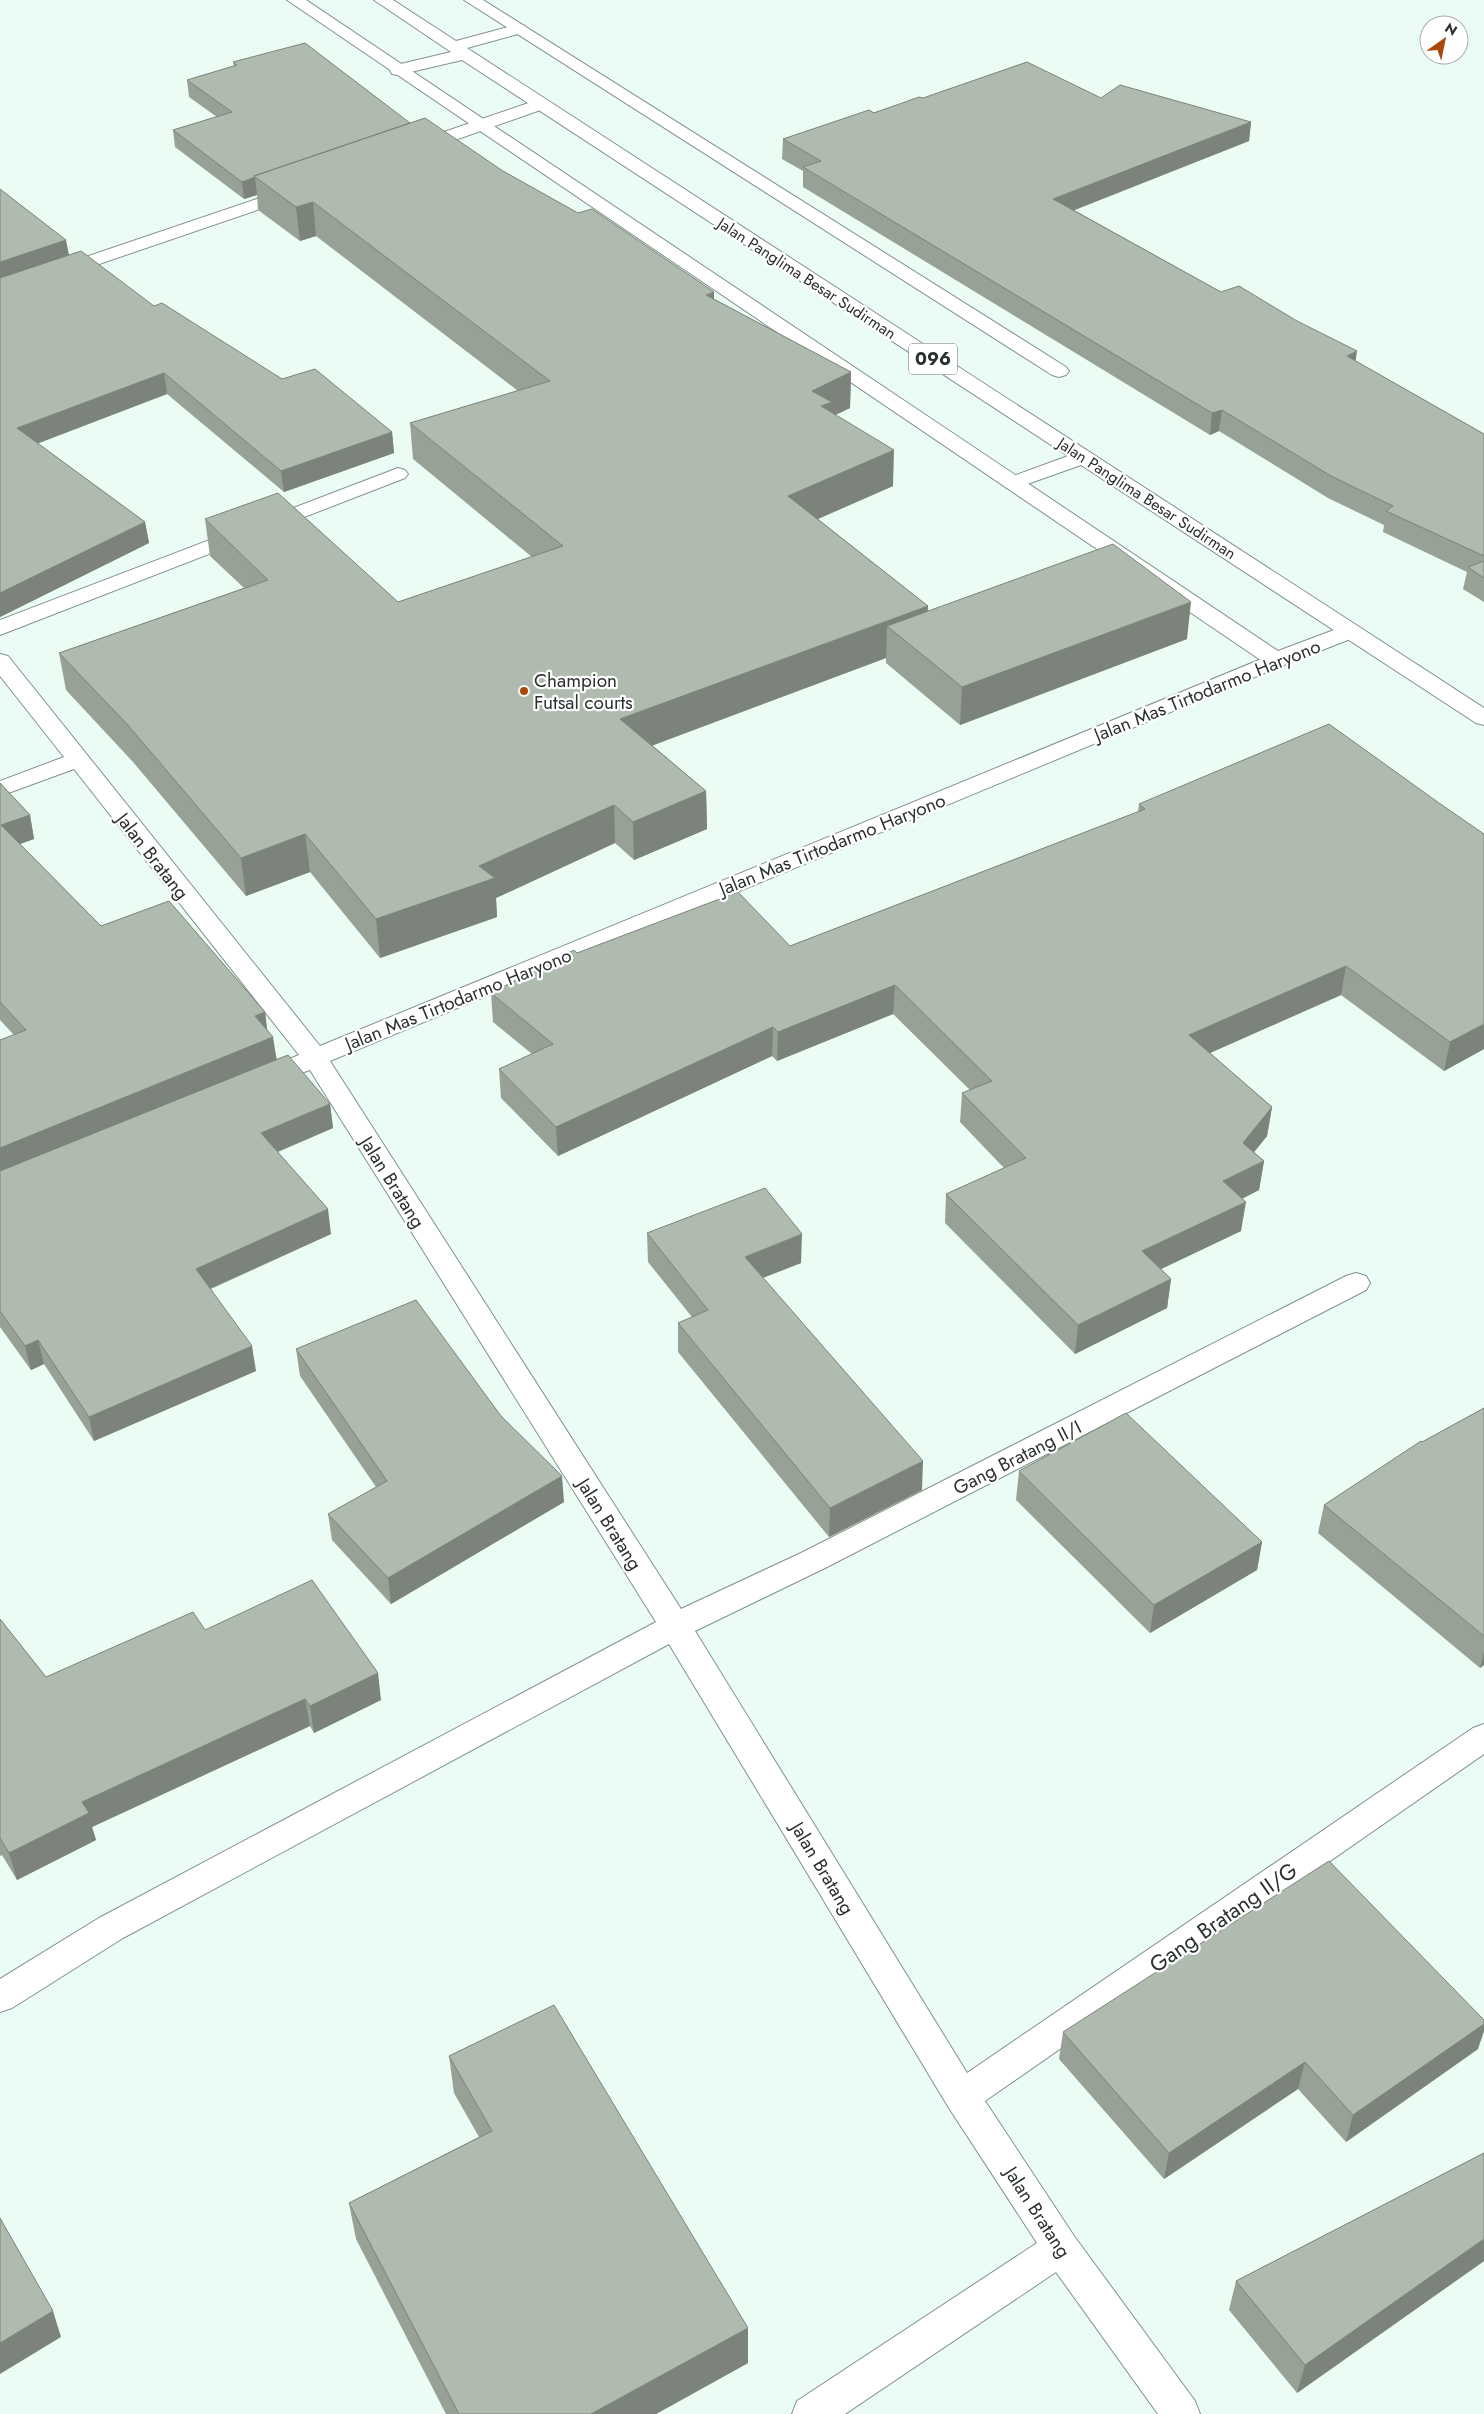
<svg xmlns="http://www.w3.org/2000/svg" width="1484" height="2414" viewBox="0 0 1484 2414" font-family="Jost,sans-serif">
<style>
.lines{fill:none;stroke-linecap:round;stroke-linejoin:round}
.street-casing{stroke:#82928b;stroke-width:2}
.secondary-casing{stroke:#82928b;stroke-width:2}
.primary-casing{stroke:#82928b;stroke-width:2}
.street{fill:#fff;fill-rule:evenodd}
.secondary{fill:#fff;fill-rule:evenodd}
.primary{fill:#fff;fill-rule:evenodd}
.wall{fill:#97a196}
.shaded-wall{fill:#7b837a}
.building{fill:#b0bbaf;stroke:#7b837a}
.poi-dot{fill:#aa4807;stroke:#fff;stroke-width:2}
.labels{text-anchor:middle;stroke-width:4.5;stroke-linejoin:round;paint-order:stroke}
.far-street-label{font-size:16px;fill:#2b312f;stroke:#fff}
.shield{fill:#fff;stroke:#6b6f6d;stroke-width:1}
.shield-label{font-size:18px;font-weight:bold;fill:#2b312f}
.poi-label{font-size:19px;fill:#2b312f;stroke:#fff;text-anchor:start}
.street-label{font-size:19px;fill:#2b312f;stroke:#fff}
.near-street-label{font-size:22px;fill:#2b312f;stroke:#fff}
</style>
<rect width="100%" height="100%" fill="#ebfcf4"/>
<g class="lines">
<defs>
<path id="street" d="M 540,99 L 546,100 L 549,104 L 546,108 L 421,152 L 409,152 L 406,148 L 409,144 Z
M 292,187 L 298,188 L 301,192 L 298,196 L 0,298 L 0,286 Z
M 398,468 L 405,470 L 408,474 L 405,478 L 0,635 L 0,620 Z
M 1276,653 L 1284,655 L 1287,660 L 1284,665 L 330,1061 L 681,1609 L 803,1552 L 1346,1276 L 1356,1273 L 1366,1276 L 1370,1283 L 1366,1290 L 825,1568 L 695,1631 L 967,2073 L 1473,1728 L 1484,1724 L 1484,1754 L 985,2101 L 1074,2236 L 1195,2401 L 1200,2414 L 1158,2414 L 1056,2272 L 845,2414 L 792,2414 L 797,2401 L 1037,2243 L 949,2108 L 669,1644 L 123,1938 L 12,2008 L 0,2012 L 0,1979 L 99,1918 L 656,1622 L 310,1070 L 298,1074 L 289,1071 L 285,1065 L 289,1059 L 299,1055 L 74,769 L 0,796 L 0,781 L 64,757 L 0,676 L 0,654 L 8,656 L 320,1046 Z"/>
<path id="secondary" d="M 287,0 L 306,0 L 1278,651 L 1350,624 L 1358,626 L 1361,631 L 1358,636 L 1284,665 L 1276,667 L 1268,665 Z
M 464,0 L 483,0 L 1066,367 L 1069,371 L 1066,375 L 1059,377 L 1052,375 Z"/>
<path id="primary" d="M 374,0 L 393,0 L 456,41 L 519,24 L 525,26 L 527,29 L 525,32 L 467,48 L 1484,708 L 1484,725 L 1476,723 L 1081,465 L 1019,487 L 1012,489 L 1005,487 L 1002,483 L 1005,479 L 1068,456 L 462,60 L 398,75 L 392,74 L 390,70 L 392,66 L 451,52 Z"/>
</defs>
<!-- street casing -->
<use href="#street" class="street-casing"/>
<!-- secondary casing -->
<use href="#secondary" class="secondary-casing"/>
<!-- primary casing -->
<use href="#primary" class="primary-casing"/>
<!-- street -->
<use href="#street" class="street"/>
<!-- secondary -->
<use href="#secondary" class="secondary"/>
<!-- primary -->
<use href="#primary" class="primary"/>
</g>
<!-- wall -->
<path class="wall" d="M 233,62 L 410,123 L 503,171 L 714,299 L 851,372 L 850,408 L 835,415 L 893,486 L 818,519 L 928,606 L 927,611 L 1187,639 L 960,725 L 886,663 L 886,658 L 652,745 L 706,791 L 707,829 L 634,860 L 615,843 L 496,898 L 497,917 L 380,958 L 310,872 L 246,896 L 133,762 L 66,690 L 59,653 L 244,588 L 210,556 L 205,519 L 398,602 L 532,557 L 413,459 L 410,423 L 518,391 L 316,236 L 300,241 L 258,210 L 257,195 L 244,199 L 175,147 L 173,130 L 217,117 L 189,97 L 187,80 L 234,67 Z
M 923,98 L 1101,98 L 1251,122 L 1249,141 L 1074,210 L 1221,292 L 1355,361 L 1484,434 L 1484,602 L 1463,589 L 1467,572 L 1383,532 L 1384,525 L 1328,498 L 1219,431 L 1210,435 L 803,187 L 803,171 L 782,159 L 783,139 Z
M 69,255 L 154,306 L 282,379 L 392,432 L 394,453 L 284,492 L 167,394 L 37,443 L 145,522 L 149,543 L 0,617 Z
M 0,783 L 30,815 L 34,839 L 20,844 L 101,926 L 265,1012 L 267,1030 L 277,1060 L 330,1104 L 333,1128 L 278,1152 L 331,1234 L 211,1289 L 256,1371 L 94,1441 L 44,1364 L 31,1370 L 0,1327 L 0,1040 L 14,1035 L 0,1020 Z
M 1139,804 L 1484,1049 L 1444,1071 L 1341,995 L 1210,1053 L 1272,1107 L 1267,1136 L 1254,1152 L 1264,1161 L 1259,1190 L 1242,1199 L 1241,1231 L 1161,1269 L 1171,1279 L 1167,1308 L 1075,1354 L 945,1223 L 946,1194 L 1004,1168 L 960,1122 L 962,1093 L 970,1090 L 893,1014 L 777,1061 L 772,1056 L 558,1156 L 501,1098 L 499,1069 L 532,1054 L 493,1022 L 491,993 L 577,953 L 790,946 L 1138,812 Z
M 647,1233 L 801,1263 L 763,1278 L 922,1490 L 829,1537 L 678,1352 L 678,1323 L 692,1317 L 648,1262 Z
M 296,1349 L 564,1502 L 391,1604 L 332,1540 L 328,1514 L 376,1487 L 300,1376 Z
M 1484,1408 L 1484,1665 L 1480,1668 L 1318,1533 L 1324,1505 L 1422,1442 Z
M 1019,1471 L 1262,1542 L 1257,1570 L 1150,1633 L 1016,1500 Z
M 0,1619 L 46,1677 L 205,1630 L 381,1700 L 314,1733 L 310,1726 L 92,1827 L 96,1840 L 17,1880 L 2,1855 L 0,1856 Z
M 1063,2032 L 1478,2049 L 1346,2142 L 1298,2089 L 1164,2179 L 1059,2059 Z
M 449,2056 L 748,2328 L 748,2363 L 656,2414 L 446,2414 L 356,2239 L 349,2203 L 479,2137 L 454,2093 Z
M 1484,2153 L 1484,2261 L 1297,2393 L 1229,2310 L 1236,2281 Z"/>
<!-- shaded-wall -->
<path class="shaded-wall" d="M 1251,122 L 1249,141 L 1052,219 L 1053,199 Z
M 255,177 L 257,195 L 244,199 L 242,182 Z
M 313,202 L 316,236 L 300,241 L 296,207 Z
M 66,240 L 70,260 L 0,284 L 0,262 Z
M 714,292 L 714,327 L 706,295 Z
M 1357,351 L 1354,372 L 1347,356 Z
M 851,372 L 850,408 L 831,417 L 831,438 L 812,391 Z
M 164,373 L 167,394 L 21,450 L 17,428 Z
M 1222,410 L 1219,431 L 1210,435 L 1212,413 Z
M 392,432 L 394,453 L 284,492 L 281,471 Z
M 894,450 L 893,486 L 788,532 L 788,496 Z
M 145,522 L 149,543 L 0,617 L 0,593 Z
M 1191,602 L 1187,639 L 960,725 L 962,687 Z
M 928,606 L 926,644 L 887,626 L 886,658 L 622,757 L 620,719 Z
M 706,791 L 707,829 L 634,860 L 633,822 Z
M 614,805 L 615,843 L 496,898 L 497,917 L 380,958 L 376,919 L 479,866 Z
M 30,815 L 34,839 L 6,849 L 1,825 Z
M 305,834 L 310,872 L 246,896 L 241,858 Z
M 1346,966 L 1341,995 L 1185,1064 L 1189,1035 Z
M 895,985 L 893,1014 L 777,1061 L 778,1032 Z
M 265,1012 L 268,1036 L 255,1016 Z
M 1484,1024 L 1484,1049 L 1444,1071 L 1450,1042 Z
M 773,1027 L 772,1056 L 558,1156 L 556,1127 Z
M 273,1037 L 277,1062 L 0,1175 L 0,1148 Z
M 330,1104 L 333,1128 L 265,1157 L 261,1133 Z
M 1272,1107 L 1267,1136 L 1238,1172 L 1243,1143 Z
M 1264,1161 L 1259,1190 L 1219,1210 L 1223,1181 Z
M 1246,1202 L 1241,1231 L 1138,1280 L 1142,1251 Z
M 328,1209 L 331,1234 L 200,1293 L 196,1269 Z
M 802,1234 L 801,1263 L 744,1285 L 745,1257 Z
M 1171,1279 L 1167,1308 L 1075,1354 L 1078,1325 Z
M 38,1340 L 44,1364 L 31,1370 L 25,1346 Z
M 252,1346 L 256,1371 L 94,1441 L 89,1417 Z
M 923,1461 L 922,1490 L 829,1537 L 830,1508 Z
M 562,1476 L 564,1502 L 391,1604 L 388,1578 Z
M 1262,1542 L 1257,1570 L 1150,1633 L 1154,1605 Z
M 1484,1652 L 1484,1665 L 1480,1668 Z
M 378,1673 L 381,1700 L 314,1733 L 310,1706 Z
M 305,1699 L 310,1726 L 92,1827 L 96,1840 L 17,1880 L 9,1853 L 82,1802 Z
M 1484,2024 L 1484,2031 L 1478,2049 L 1346,2142 L 1353,2115 Z
M 1305,2062 L 1298,2089 L 1164,2179 L 1169,2153 Z
M 1484,2239 L 1484,2261 L 1297,2393 L 1305,2365 Z
M 53,2311 L 61,2337 L 0,2374 L 0,2343 Z
M 748,2328 L 748,2363 L 656,2414 L 591,2414 Z"/>
<!-- building -->
<path class="building" d="M 305,43 L 410,123 L 254,176 L 255,177 L 242,182 L 173,130 L 232,112 L 187,80 L 237,65 L 233,62 Z
M 1027,62 L 1101,98 L 1120,85 L 1251,122 L 1053,199 L 1221,292 L 1239,286 L 1297,321 L 1357,351 L 1347,356 L 1484,434 L 1484,556 L 1386,511 L 1393,506 L 1331,476 L 1222,410 L 1212,413 L 803,167 L 821,161 L 783,139 L 869,110 L 874,113 L 919,97 L 923,98 Z
M 425,118 L 503,171 L 578,213 L 592,209 L 714,292 L 706,295 L 851,372 L 812,391 L 832,402 L 821,406 L 894,450 L 788,496 L 928,606 L 620,719 L 706,791 L 633,822 L 614,805 L 479,866 L 495,878 L 376,919 L 305,834 L 241,858 L 127,724 L 59,653 L 268,580 L 205,519 L 278,493 L 398,602 L 563,546 L 410,423 L 550,381 L 313,202 L 296,207 L 254,176 Z
M 0,189 L 66,240 L 0,262 Z
M 81,251 L 154,306 L 162,303 L 282,379 L 315,369 L 392,432 L 281,471 L 164,373 L 17,428 L 145,522 L 0,593 L 0,278 Z
M 1113,544 L 1191,602 L 962,687 L 887,626 Z
M 1484,561 L 1484,578 L 1468,567 Z
M 1329,724 L 1439,803 L 1484,834 L 1484,1024 L 1450,1042 L 1346,966 L 1189,1035 L 1272,1107 L 1243,1143 L 1264,1161 L 1223,1181 L 1246,1202 L 1142,1251 L 1171,1279 L 1078,1325 L 946,1194 L 1026,1158 L 962,1093 L 992,1081 L 895,985 L 778,1032 L 773,1027 L 556,1127 L 499,1069 L 553,1044 L 491,993 L 574,950 L 577,953 L 738,892 L 790,946 L 1145,809 L 1139,804 Z
M 0,783 L 30,815 L 1,825 L 101,926 L 169,901 L 265,1012 L 255,1016 L 273,1037 L 0,1148 L 0,1040 L 26,1030 L 0,1002 Z
M 288,1055 L 330,1104 L 261,1133 L 328,1209 L 196,1269 L 252,1346 L 89,1417 L 38,1340 L 25,1346 L 0,1311 L 0,1171 Z
M 765,1188 L 802,1234 L 745,1257 L 923,1461 L 830,1508 L 678,1323 L 708,1310 L 647,1233 Z
M 416,1300 L 501,1416 L 562,1476 L 388,1578 L 328,1514 L 387,1481 L 296,1349 Z
M 1484,1408 L 1484,1636 L 1324,1505 L 1421,1441 L 1422,1442 Z
M 1126,1413 L 1262,1542 L 1154,1605 L 1019,1471 Z
M 312,1580 L 378,1673 L 310,1706 L 305,1699 L 82,1802 L 89,1813 L 9,1853 L 0,1838 L 0,1619 L 46,1677 L 193,1612 L 205,1630 Z
M 1329,1861 L 1484,2020 L 1484,2024 L 1353,2115 L 1305,2062 L 1169,2153 L 1063,2032 Z
M 554,2005 L 748,2328 L 591,2414 L 459,2414 L 349,2203 L 492,2131 L 449,2056 Z
M 1484,2153 L 1484,2239 L 1305,2365 L 1236,2281 Z
M 0,2218 L 53,2311 L 0,2343 Z"/>
<!-- markers -->
<circle class="poi-dot" cx="524" cy="691" r="5"/>
<g class="labels">
<!-- far-street labels -->
<g class="far-street-label">
<text transform="translate(807 278) rotate(33)" y="6">Jalan Panglima Besar Sudirman</text>
<text transform="translate(1147 498) rotate(33)" y="6">Jalan Panglima Besar Sudirman</text>
</g>
<!-- shield labels -->
<rect class="shield" x="909" y="343.5" width="48" height="31" rx="4"/>
<g class="shield-label">
<text x="933" y="365">096</text>
</g>
<!-- poi labels -->
<g class="poi-label">
<text x="534" y="687">Champion<tspan x="534" dy="22">Futsal courts</tspan></text>
</g>
<!-- street labels -->
<g class="street-label">
<text transform="translate(1207 690) rotate(-22)" y="7">Jalan Mas Tirtodarmo Haryono</text>
<text transform="translate(832 844) rotate(-22)" y="7">Jalan Mas Tirtodarmo Haryono</text>
<text transform="translate(153 856) rotate(52)" y="7">Jalan Bratang</text>
<text transform="translate(458 999) rotate(-22)" y="7">Jalan Mas Tirtodarmo Haryono</text>
<text transform="translate(393 1182) rotate(58)" y="7">Jalan Bratang</text>
<text transform="translate(1017 1457) rotate(-27)" y="7">Gang Bratang II/I</text>
<text transform="translate(610 1524) rotate(58)" y="7">Jalan Bratang</text>
<text transform="translate(823 1868) rotate(59)" y="7">Jalan Bratang</text>
<text transform="translate(1038 2212) rotate(57)" y="7">Jalan Bratang</text>
</g>
<!-- near-street labels -->
<g class="near-street-label">
<text transform="translate(1223 1917) rotate(-35)" y="8">Gang Bratang II/G</text>
</g>
</g>
<!-- north arrow -->
<g transform="translate(1444 40) rotate(33)"><circle r="24" fill="#ffffff" stroke="#aaadac"/>
<path d="M0-4L9 19L0 12L-9 19Z" fill="#aa4807"/>
<text y="-8" font-size="14" font-weight="bold" text-anchor="middle" fill="#2b312f">N</text>
</g>
</svg>
